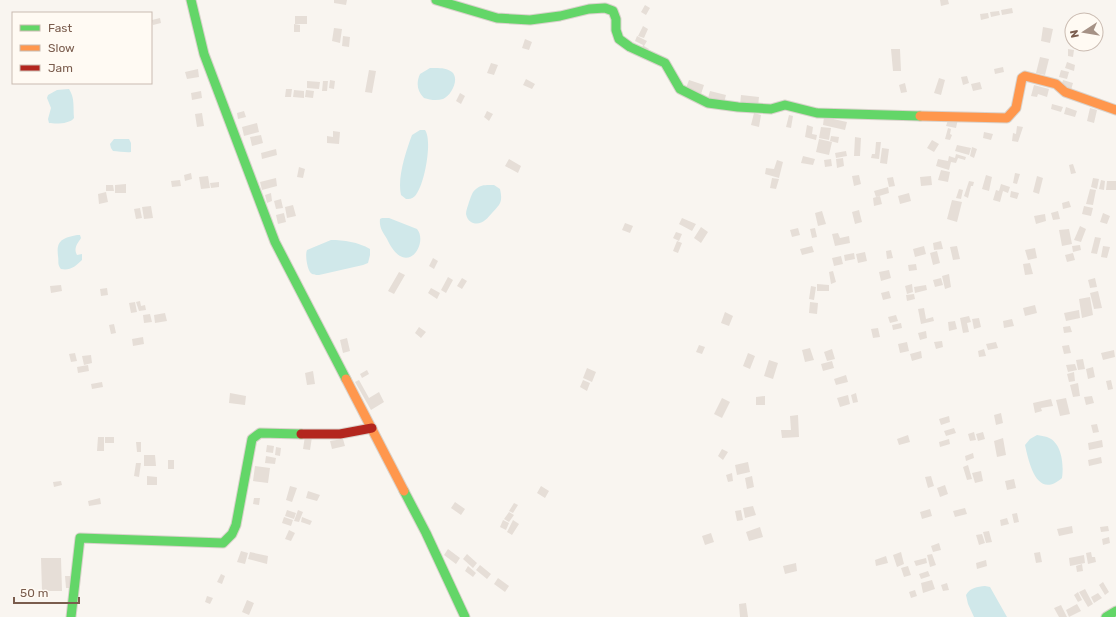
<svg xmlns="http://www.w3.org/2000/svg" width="1116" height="617" viewBox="0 0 1116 617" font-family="Rubik,sans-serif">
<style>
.water{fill:#d0e8ea}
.building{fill:#e6ded7}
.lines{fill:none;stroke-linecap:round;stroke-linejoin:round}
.fast-casing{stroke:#d9d2cb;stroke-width:11}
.slow-casing{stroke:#d9d2cb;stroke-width:11}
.jam-casing{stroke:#d9d2cb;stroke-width:11}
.fast{stroke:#63d668;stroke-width:9}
.slow{stroke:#ff974d;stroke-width:9}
.jam{stroke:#b3261e;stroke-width:9}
</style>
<rect width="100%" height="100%" fill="#f9f5f0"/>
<!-- water -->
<path class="water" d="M 430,68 C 436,68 446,67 452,72 C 460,79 451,96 443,99 C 437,101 430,100 424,98 C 417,91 416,83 420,74 Z
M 69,89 C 75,98 73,107 74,118 C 70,124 56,124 49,123 L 48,119 L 51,108 L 47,98 L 48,95 L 57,90 Z
M 420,130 L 425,130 C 433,141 424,187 415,196 C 412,199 409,199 406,199 L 401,195 C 397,178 406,151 412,135 Z
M 114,139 L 129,139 L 131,143 L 131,152 C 127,153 118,151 113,151 L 111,148 L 110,144 Z
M 494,185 L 500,189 C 503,203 500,204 492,213 C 487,219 480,227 471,222 C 468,220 467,218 466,214 C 466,210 468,206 469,202 C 471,197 472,192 476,189 C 481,184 488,185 494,185 Z
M 382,218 L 389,218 L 417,229 C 429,243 406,280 387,239 C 383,232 379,228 380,219 Z
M 77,235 L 80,235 L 81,238 C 78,243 73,248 77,255 L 82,254 L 82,260 C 76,266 70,271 61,269 C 57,264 59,262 58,256 C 56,240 63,238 77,235 Z
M 331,240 C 344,240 358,242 370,249 L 370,255 L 368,263 L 363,265 L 319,275 C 316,275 312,275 310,272 C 307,267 305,255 307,250 Z
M 1037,435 C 1041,436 1044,436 1047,437 C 1062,442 1064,465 1062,478 C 1037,500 1029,463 1025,445 L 1030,439 Z
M 985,586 L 990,587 L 1007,617 L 974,617 L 968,604 L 966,595 C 971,587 977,587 985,586 Z"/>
<!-- building -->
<path class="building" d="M 334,0 L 347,0 L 346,5 L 334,3 Z
M 940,0 L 948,0 L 949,4 L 941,6 Z
M 645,5 L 650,8 L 646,15 L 641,12 Z
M 1012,8 L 1013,13 L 1002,15 L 1001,10 Z
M 999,11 L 1000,15 L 991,17 L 990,12 Z
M 988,13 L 989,18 L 981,20 L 980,14 Z
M 295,16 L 307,16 L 307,24 L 295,24 Z
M 160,18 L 161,23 L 153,25 L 152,20 Z
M 294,24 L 300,25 L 300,32 L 294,32 Z
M 643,26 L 648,29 L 644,38 L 638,36 Z
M 1043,27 L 1053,29 L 1050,43 L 1041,41 Z
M 334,28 L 342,29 L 340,43 L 332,41 Z
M 343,36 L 350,37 L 349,47 L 342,46 Z
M 637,36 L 647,41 L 644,46 L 649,49 L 641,50 L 643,45 L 635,41 Z
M 525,39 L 532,42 L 529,50 L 522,48 Z
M 891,49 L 900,49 L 901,71 L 893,71 Z
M 1068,49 L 1074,50 L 1073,57 L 1068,56 Z
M 1040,57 L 1049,59 L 1045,75 L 1036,73 Z
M 1067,62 L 1075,65 L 1074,71 L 1065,68 Z
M 491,63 L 498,65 L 494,75 L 487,73 Z
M 1003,67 L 1004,72 L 995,74 L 994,69 Z
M 198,69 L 199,77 L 187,79 L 185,72 Z
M 369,70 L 376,71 L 372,93 L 365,92 Z
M 1061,70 L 1069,72 L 1067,79 L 1059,77 Z
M 967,76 L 969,83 L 963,85 L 961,77 Z
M 939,78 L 945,80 L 941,95 L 934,93 Z
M 526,79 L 535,84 L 532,89 L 523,85 Z
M 330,80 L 335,81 L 334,89 L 329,88 Z
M 689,80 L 704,85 L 701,94 L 686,88 Z
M 1063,80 L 1073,83 L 1071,90 L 1061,87 Z
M 307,81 L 320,82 L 319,89 L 307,88 Z
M 323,81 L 328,81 L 327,91 L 322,91 Z
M 980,82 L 982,89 L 973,91 L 971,84 Z
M 905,83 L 907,92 L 901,93 L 899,85 Z
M 1034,85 L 1049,89 L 1047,97 L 1038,94 L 1037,97 L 1031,96 Z
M 286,89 L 292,89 L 291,97 L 285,97 Z
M 294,90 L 304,91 L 304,98 L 293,97 Z
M 306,90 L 314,91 L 313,98 L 305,97 Z
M 201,91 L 202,98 L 192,100 L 191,93 Z
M 710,91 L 726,95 L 724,103 L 708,98 Z
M 460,93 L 465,96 L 461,104 L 456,101 Z
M 741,95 L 759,97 L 758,107 L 740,105 Z
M 1052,104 L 1063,107 L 1061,112 L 1051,109 Z
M 1066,107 L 1077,111 L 1075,117 L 1064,114 Z
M 1090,108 L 1097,110 L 1094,123 L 1087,121 Z
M 244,111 L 246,117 L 238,119 L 237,113 Z
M 487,111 L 493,114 L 489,121 L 484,117 Z
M 202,113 L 204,126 L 197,127 L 195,114 Z
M 754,113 L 761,115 L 759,127 L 751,125 Z
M 789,115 L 793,116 L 791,128 L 786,127 Z
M 824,117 L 847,122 L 845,130 L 823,125 Z
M 949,117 L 958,119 L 956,128 L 946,126 Z
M 257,123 L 259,132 L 244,136 L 242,127 Z
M 807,125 L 813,127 L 812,134 L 817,135 L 816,140 L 805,137 Z
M 1017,126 L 1023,127 L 1018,142 L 1012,141 L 1013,133 L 1016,134 Z
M 821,127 L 831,128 L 829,140 L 819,138 Z
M 948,128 L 951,129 L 950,134 L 952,135 L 950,140 L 945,139 Z
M 333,131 L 340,132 L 339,144 L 327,143 L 327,136 L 333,137 Z
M 984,132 L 993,134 L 991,140 L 983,138 Z
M 261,135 L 263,143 L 252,146 L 250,137 Z
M 831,136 L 839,137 L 838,143 L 830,141 Z
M 855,137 L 861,138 L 860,156 L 854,156 Z
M 819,139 L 832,142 L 829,155 L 816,152 Z
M 932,140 L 939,144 L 934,152 L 927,148 Z
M 876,142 L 881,142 L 879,159 L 871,158 L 872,154 L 875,154 Z
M 957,145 L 971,148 L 969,155 L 955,151 Z
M 972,147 L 977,149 L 974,158 L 970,156 Z
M 882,148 L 889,149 L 887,164 L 880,163 Z
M 276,149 L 277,155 L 262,159 L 261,153 Z
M 846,151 L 847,156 L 836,158 L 835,153 Z
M 956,154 L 966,157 L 965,160 L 958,158 L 956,163 L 951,162 L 949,170 L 936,166 L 938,159 L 948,161 L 949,156 L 955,158 Z
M 803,156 L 815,159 L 813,165 L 801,163 Z
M 843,158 L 844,166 L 837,168 L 836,159 Z
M 509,159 L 521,166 L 518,173 L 505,166 Z
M 831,159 L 832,166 L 825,167 L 824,160 Z
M 777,160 L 783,162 L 779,178 L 765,174 L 766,168 L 774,169 Z
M 1073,164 L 1076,173 L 1071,174 L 1069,165 Z
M 299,167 L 305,169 L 303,178 L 297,177 Z
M 941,170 L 950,172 L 948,182 L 938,180 Z
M 191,173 L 192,179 L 185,181 L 184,175 Z
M 1015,173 L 1020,174 L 1017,184 L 1013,183 Z
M 859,175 L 861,184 L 854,186 L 852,176 Z
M 986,175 L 992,177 L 989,191 L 982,189 Z
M 208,176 L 210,188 L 201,189 L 199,177 Z
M 931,176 L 932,185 L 921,186 L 920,177 Z
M 1037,176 L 1043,178 L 1039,194 L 1033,192 Z
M 893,177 L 895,186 L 889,187 L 887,178 Z
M 276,178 L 277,186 L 262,190 L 260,182 Z
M 772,178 L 779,179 L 776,189 L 770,188 Z
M 1093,178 L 1099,179 L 1097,189 L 1091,187 Z
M 180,180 L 181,186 L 172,187 L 171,181 Z
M 1101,180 L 1105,181 L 1104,190 L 1099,189 Z
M 969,181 L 974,182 L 973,186 L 971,186 L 968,198 L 964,196 Z
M 1107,181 L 1116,181 L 1116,190 L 1106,190 Z
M 219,182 L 219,187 L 211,188 L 210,183 Z
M 126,184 L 126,193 L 115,193 L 115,185 Z
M 1001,184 L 1010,187 L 1008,193 L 1003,191 L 1000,202 L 993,200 L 996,190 L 999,191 Z
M 106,185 L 113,185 L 114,191 L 106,191 Z
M 888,187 L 889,193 L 876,197 L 874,191 Z
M 959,189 L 963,190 L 961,199 L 956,198 Z
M 1090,189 L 1096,190 L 1093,205 L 1086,204 Z
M 1011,191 L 1019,193 L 1017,199 L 1010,197 Z
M 106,192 L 108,202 L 99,204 L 98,194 Z
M 271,193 L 272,201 L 267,203 L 265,195 Z
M 909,193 L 911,201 L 900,204 L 898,196 Z
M 880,196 L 882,204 L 874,206 L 873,198 Z
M 281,199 L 283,208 L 276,209 L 274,201 Z
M 952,200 L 962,202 L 957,222 L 947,219 Z
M 1069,201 L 1071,207 L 1063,209 L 1062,203 Z
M 293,205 L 296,216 L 287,218 L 285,207 Z
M 151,206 L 153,218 L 144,219 L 142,207 Z
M 1084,206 L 1093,208 L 1091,216 L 1082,214 Z
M 140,208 L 142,218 L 136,219 L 134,209 Z
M 859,210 L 862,222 L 855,224 L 852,212 Z
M 822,211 L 826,224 L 818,226 L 815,213 Z
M 1058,211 L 1060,219 L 1053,220 L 1051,213 Z
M 284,213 L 286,222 L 278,224 L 276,215 Z
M 1103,213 L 1110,216 L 1107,224 L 1100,222 Z
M 1045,214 L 1046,221 L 1036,224 L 1034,216 Z
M 682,218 L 696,224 L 692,231 L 679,224 Z
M 625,223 L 633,226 L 630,233 L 622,230 Z
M 1080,226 L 1086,229 L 1081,242 L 1074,240 Z
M 701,227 L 708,232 L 701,243 L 694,238 Z
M 798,228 L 800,235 L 792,237 L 790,230 Z
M 815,228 L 817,237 L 812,238 L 810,229 Z
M 1069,229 L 1072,244 L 1062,246 L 1059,230 Z
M 676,232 L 682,234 L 679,241 L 673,238 Z
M 838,233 L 840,238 L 849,236 L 850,243 L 835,246 L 832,234 Z
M 1095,237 L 1101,238 L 1097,254 L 1091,253 Z
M 677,241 L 682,243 L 678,253 L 673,251 Z
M 941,241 L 943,249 L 934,250 L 933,243 Z
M 1080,245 L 1081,250 L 1073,252 L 1072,246 Z
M 812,246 L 814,252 L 802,255 L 800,249 Z
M 924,246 L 926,254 L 915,257 L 913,249 Z
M 957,246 L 960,259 L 953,260 L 950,247 Z
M 1103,246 L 1110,247 L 1107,258 L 1101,257 Z
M 1035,248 L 1037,258 L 1028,260 L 1025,250 Z
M 891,250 L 893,258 L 887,259 L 886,251 Z
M 937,251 L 940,263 L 933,265 L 930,253 Z
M 865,252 L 867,261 L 858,263 L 856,254 Z
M 854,253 L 855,259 L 845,261 L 844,255 Z
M 1073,253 L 1075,260 L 1067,262 L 1065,255 Z
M 841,256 L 843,264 L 834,266 L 832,258 Z
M 433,258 L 438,261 L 434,269 L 429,266 Z
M 1030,263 L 1033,274 L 1025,275 L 1023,264 Z
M 916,264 L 917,270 L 909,271 L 908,265 Z
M 889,270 L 891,278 L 881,281 L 879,272 Z
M 833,271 L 836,282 L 831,284 L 829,272 Z
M 399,272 L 405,275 L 394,294 L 388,291 Z
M 949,274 L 951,287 L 945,289 L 942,276 Z
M 448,277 L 453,280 L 446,293 L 441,290 Z
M 462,278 L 467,281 L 462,289 L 457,286 Z
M 941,278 L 943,285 L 935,287 L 933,280 Z
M 1095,278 L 1097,287 L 1090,288 L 1088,280 Z
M 817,284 L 829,285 L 829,291 L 817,291 Z
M 912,284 L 913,292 L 907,294 L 905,286 Z
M 61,285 L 62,291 L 51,293 L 50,286 Z
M 926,285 L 927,290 L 915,293 L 914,287 Z
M 811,286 L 816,287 L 814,300 L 809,299 Z
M 107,288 L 108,295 L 101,296 L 100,289 Z
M 431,288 L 440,293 L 437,299 L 428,293 Z
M 889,291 L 891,298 L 883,300 L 881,293 Z
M 1098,291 L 1102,308 L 1094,309 L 1090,293 Z
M 914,294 L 915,299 L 907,301 L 906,295 Z
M 1090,297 L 1093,315 L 1082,318 L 1079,299 Z
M 140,301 L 141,306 L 145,305 L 146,310 L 139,311 L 136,302 Z
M 135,302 L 137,312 L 131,313 L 129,303 Z
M 810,302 L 818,303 L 817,314 L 809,313 Z
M 1035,305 L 1037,313 L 1025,316 L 1023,308 Z
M 924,308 L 926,319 L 933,317 L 934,321 L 921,324 L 918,309 Z
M 1079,310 L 1080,318 L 1066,321 L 1064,313 Z
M 725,312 L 733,316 L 729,326 L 721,323 Z
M 165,313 L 167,321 L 155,323 L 154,315 Z
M 150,314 L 152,322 L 144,323 L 143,315 Z
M 896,315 L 898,321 L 890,323 L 888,317 Z
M 969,316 L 971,322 L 967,323 L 969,332 L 963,333 L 960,318 Z
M 979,318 L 981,327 L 974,329 L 972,319 Z
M 1012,319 L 1014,326 L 1004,328 L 1003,321 Z
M 955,321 L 957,329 L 949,331 L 948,322 Z
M 901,323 L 902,328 L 893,330 L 892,325 Z
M 114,324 L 116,333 L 111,334 L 109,325 Z
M 1070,326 L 1072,332 L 1064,333 L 1063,327 Z
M 419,327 L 426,332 L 421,338 L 415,333 Z
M 878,328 L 880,337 L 873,338 L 871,329 Z
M 926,331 L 927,338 L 920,340 L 918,333 Z
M 143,337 L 144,344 L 133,346 L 132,339 Z
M 347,338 L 350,351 L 343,353 L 340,340 Z
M 942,341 L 943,347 L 936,349 L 934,342 Z
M 907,342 L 909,351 L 900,353 L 898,344 Z
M 996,342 L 998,348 L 988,350 L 986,344 Z
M 699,345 L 705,347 L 702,354 L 696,352 Z
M 1069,345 L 1071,353 L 1064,354 L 1062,346 Z
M 810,348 L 814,360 L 805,362 L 802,350 Z
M 832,349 L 835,359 L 827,361 L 824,352 Z
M 984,349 L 986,356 L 979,357 L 978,351 Z
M 1114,350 L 1115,357 L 1103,360 L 1101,353 Z
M 921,351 L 922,358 L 912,361 L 910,354 Z
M 75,353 L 77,361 L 71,362 L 69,354 Z
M 748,353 L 755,356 L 750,369 L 743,366 Z
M 91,355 L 92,363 L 84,365 L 82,356 Z
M 1083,359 L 1085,369 L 1078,370 L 1076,360 Z
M 769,360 L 778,363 L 773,379 L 764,376 Z
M 832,361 L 834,368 L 823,371 L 821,364 Z
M 1075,364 L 1077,370 L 1068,372 L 1066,365 Z
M 88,365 L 89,371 L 78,373 L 77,367 Z
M 1093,367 L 1095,377 L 1088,379 L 1086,369 Z
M 587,368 L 596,372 L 592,382 L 583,378 Z
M 367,370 L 369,374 L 362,378 L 360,374 Z
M 313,371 L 315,384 L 307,385 L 305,373 Z
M 1074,372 L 1075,381 L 1069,382 L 1067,374 Z
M 846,375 L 848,382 L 836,385 L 834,379 Z
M 359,380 L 369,398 L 379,392 L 384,402 L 371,410 L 355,382 Z
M 583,380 L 590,383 L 587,391 L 580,387 Z
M 1111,380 L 1113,389 L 1108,390 L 1106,381 Z
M 102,382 L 103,387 L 92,389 L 91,384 Z
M 1078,383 L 1080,396 L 1073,397 L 1070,385 Z
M 230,393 L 246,396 L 245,405 L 229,403 Z
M 856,393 L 858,402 L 853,403 L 851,395 Z
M 848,395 L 850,404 L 840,407 L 837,398 Z
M 765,396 L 765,405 L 756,405 L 756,397 Z
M 1092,396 L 1094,403 L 1086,405 L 1084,397 Z
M 722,398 L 730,402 L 722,418 L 714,414 Z
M 1066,398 L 1070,414 L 1060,416 L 1056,400 Z
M 1051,399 L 1053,406 L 1041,408 L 1042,411 L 1035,413 L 1033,403 Z
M 1001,413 L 1003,423 L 996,425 L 994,415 Z
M 798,415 L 799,437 L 782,438 L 781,430 L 791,430 L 790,416 Z
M 949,416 L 950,422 L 941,425 L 939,419 Z
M 1097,424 L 1099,432 L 1093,433 L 1091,425 Z
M 954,428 L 956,433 L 946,436 L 944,431 Z
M 974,432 L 976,440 L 970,441 L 968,434 Z
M 983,432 L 985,439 L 978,441 L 976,434 Z
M 908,435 L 910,442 L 899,445 L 897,439 Z
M 305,436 L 312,437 L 310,450 L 303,449 Z
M 98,437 L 104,437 L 104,451 L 97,451 Z
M 105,437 L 114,437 L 114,443 L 105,443 Z
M 1003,438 L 1006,455 L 997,457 L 994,441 Z
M 343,439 L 345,446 L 332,449 L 330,441 Z
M 949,439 L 950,444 L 940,447 L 939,442 Z
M 1102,440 L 1103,447 L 1089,450 L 1088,443 Z
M 136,442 L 141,442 L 141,452 L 137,452 Z
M 267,445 L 274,446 L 273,453 L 266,452 Z
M 276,447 L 281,448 L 280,456 L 275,455 Z
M 722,449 L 728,452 L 723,460 L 718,456 Z
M 973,453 L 974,458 L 966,461 L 965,456 Z
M 144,455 L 155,455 L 156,466 L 144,466 Z
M 266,456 L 276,458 L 275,464 L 265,463 Z
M 1101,457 L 1102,463 L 1089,466 L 1088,460 Z
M 168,460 L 174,460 L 174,469 L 168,469 Z
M 748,462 L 750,472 L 737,475 L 735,465 Z
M 136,463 L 141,463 L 139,477 L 134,476 Z
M 968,465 L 972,479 L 967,480 L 963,467 Z
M 255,466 L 270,468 L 268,483 L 253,481 Z
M 981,471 L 983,481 L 975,483 L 972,473 Z
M 732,473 L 733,481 L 728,482 L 726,475 Z
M 147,476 L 157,477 L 157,485 L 147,485 Z
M 752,476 L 754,487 L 747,489 L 745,478 Z
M 931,476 L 934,486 L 928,488 L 925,477 Z
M 1014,479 L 1016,488 L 1007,490 L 1005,481 Z
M 61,481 L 62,485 L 54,487 L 53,482 Z
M 945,485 L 948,494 L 940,497 L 937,488 Z
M 290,486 L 297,488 L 292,502 L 286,500 Z
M 541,486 L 549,491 L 545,498 L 537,493 Z
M 308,491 L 320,495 L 317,501 L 306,498 Z
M 100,498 L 101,504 L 89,506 L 88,501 Z
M 254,498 L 260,498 L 259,505 L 253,504 Z
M 455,502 L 465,509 L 461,515 L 451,508 Z
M 514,503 L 518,505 L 513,513 L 509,511 Z
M 753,506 L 756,515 L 745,518 L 743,508 Z
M 965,508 L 967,514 L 955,517 L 953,511 Z
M 930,509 L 932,516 L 922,519 L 920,512 Z
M 287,510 L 296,513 L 294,519 L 285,516 Z
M 298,510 L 303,512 L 299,522 L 294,521 Z
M 741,510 L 743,520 L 737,521 L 735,511 Z
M 509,512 L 514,515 L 509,522 L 504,519 Z
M 1017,513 L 1019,522 L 1014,523 L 1012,514 Z
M 284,517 L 293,520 L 291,526 L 282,523 Z
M 302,517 L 312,521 L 310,525 L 301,522 Z
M 1007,518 L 1009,524 L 1001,526 L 1000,520 Z
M 503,520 L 509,523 L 506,530 L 500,527 Z
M 513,520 L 519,524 L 512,535 L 507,532 Z
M 1072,526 L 1073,533 L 1059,536 L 1057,529 Z
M 1108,526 L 1109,531 L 1101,532 L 1100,527 Z
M 760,527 L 763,537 L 749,541 L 746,532 Z
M 289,530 L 295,533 L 291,541 L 285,539 Z
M 989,531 L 992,542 L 986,543 L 983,532 Z
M 711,533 L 714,542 L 705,545 L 702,536 Z
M 982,534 L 985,543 L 979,545 L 976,535 Z
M 1109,537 L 1110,543 L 1103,545 L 1102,539 Z
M 939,543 L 941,550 L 933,552 L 931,546 Z
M 448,549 L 460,558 L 456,564 L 444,555 Z
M 241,551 L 248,553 L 245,564 L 237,562 Z
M 250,552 L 268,556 L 267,564 L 248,559 Z
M 901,552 L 904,564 L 897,567 L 893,555 Z
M 1040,552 L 1042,562 L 1036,563 L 1034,553 Z
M 1091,552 L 1092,557 L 1095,557 L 1096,562 L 1088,564 L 1086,553 Z
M 467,554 L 477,563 L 473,568 L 463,559 Z
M 932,554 L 936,565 L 930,567 L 927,555 Z
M 1084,555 L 1085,563 L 1070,566 L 1069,558 Z
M 886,556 L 888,563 L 876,566 L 875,560 Z
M 41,558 L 61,558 L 62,591 L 42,591 Z
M 926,558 L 927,563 L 916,566 L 914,561 Z
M 986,560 L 987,566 L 977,569 L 976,563 Z
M 796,563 L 797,571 L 785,574 L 783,566 Z
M 1082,564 L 1083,571 L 1077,572 L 1076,566 Z
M 480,565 L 491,574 L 487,579 L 476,570 Z
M 468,566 L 476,573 L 473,577 L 465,571 Z
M 908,566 L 911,575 L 904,577 L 901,568 Z
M 928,571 L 930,576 L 921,579 L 919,574 Z
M 221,574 L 225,576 L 222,584 L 217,582 Z
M 65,576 L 73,576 L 74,588 L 66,588 Z
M 498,578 L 509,586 L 505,592 L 494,584 Z
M 932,580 L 935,589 L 923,593 L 921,583 Z
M 1103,582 L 1109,592 L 1105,595 L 1099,585 Z
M 947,583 L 949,590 L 943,591 L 941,585 Z
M 1085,589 L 1093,604 L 1088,607 L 1079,592 Z
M 915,590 L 917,596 L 911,598 L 909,592 Z
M 1078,592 L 1082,600 L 1078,602 L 1074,595 Z
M 1098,593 L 1102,598 L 1094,603 L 1091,597 Z
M 207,596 L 213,598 L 210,604 L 205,602 Z
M 247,600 L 254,603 L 249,615 L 242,612 Z
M 746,603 L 748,617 L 740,617 L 739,604 Z
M 1077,604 L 1081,611 L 1069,617 L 1066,610 Z
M 1061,605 L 1067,617 L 1059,617 L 1054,608 Z"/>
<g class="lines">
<defs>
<path id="fast" d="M 191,0 L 204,54 L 275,242 L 346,379
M 436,0 L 497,18 L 530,20 L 560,16 L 589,9 L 605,8 L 613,11 L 616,19 L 616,30 L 619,39 L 630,47 L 665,63 L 680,89 L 708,103 L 738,107 L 771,109 L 785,105 L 817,113 L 920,116
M 404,491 L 426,533 L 465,617
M 71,617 L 80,538 L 223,543 L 232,534 L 236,525 L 252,439 L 260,433 L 301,434
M 1106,617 L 1116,611"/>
<path id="slow" d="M 920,116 L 1007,118 L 1016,108 L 1022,78 L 1025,76 L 1056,84 L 1065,92 L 1116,110
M 346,379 L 404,491"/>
<path id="jam" d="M 301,434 L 340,434 L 372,428"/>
</defs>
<!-- fast casing -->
<use href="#fast" class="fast-casing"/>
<!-- slow casing -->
<use href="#slow" class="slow-casing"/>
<!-- jam casing -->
<use href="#jam" class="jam-casing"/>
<!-- fast -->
<use href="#fast" class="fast"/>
<!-- slow -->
<use href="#slow" class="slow"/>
<!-- jam -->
<use href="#jam" class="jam"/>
</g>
<!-- legend -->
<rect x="12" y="12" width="140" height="72" fill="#fffaf3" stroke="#cabbb1"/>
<rect x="20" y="25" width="20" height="6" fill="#63d668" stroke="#cabbb1"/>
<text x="48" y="32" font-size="12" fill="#7a5c4d">Fast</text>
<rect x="20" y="45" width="20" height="6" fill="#ff974d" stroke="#cabbb1"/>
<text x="48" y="52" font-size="12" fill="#7a5c4d">Slow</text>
<rect x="20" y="65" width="20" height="6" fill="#b3261e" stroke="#cabbb1"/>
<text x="48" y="72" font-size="12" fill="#7a5c4d">Jam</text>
<!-- north arrow -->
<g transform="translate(1084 32) rotate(258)"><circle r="19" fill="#fffaf3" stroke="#cabbb1"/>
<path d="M0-3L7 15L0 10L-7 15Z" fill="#a69286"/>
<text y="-6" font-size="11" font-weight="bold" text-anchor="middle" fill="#7a5c4d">N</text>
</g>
<!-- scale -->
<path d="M14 597v6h65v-6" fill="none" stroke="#7a5c4d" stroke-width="2"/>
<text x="20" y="597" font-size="12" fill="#7a5c4d" stroke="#fffaf3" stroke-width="3" paint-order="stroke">50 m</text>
</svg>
